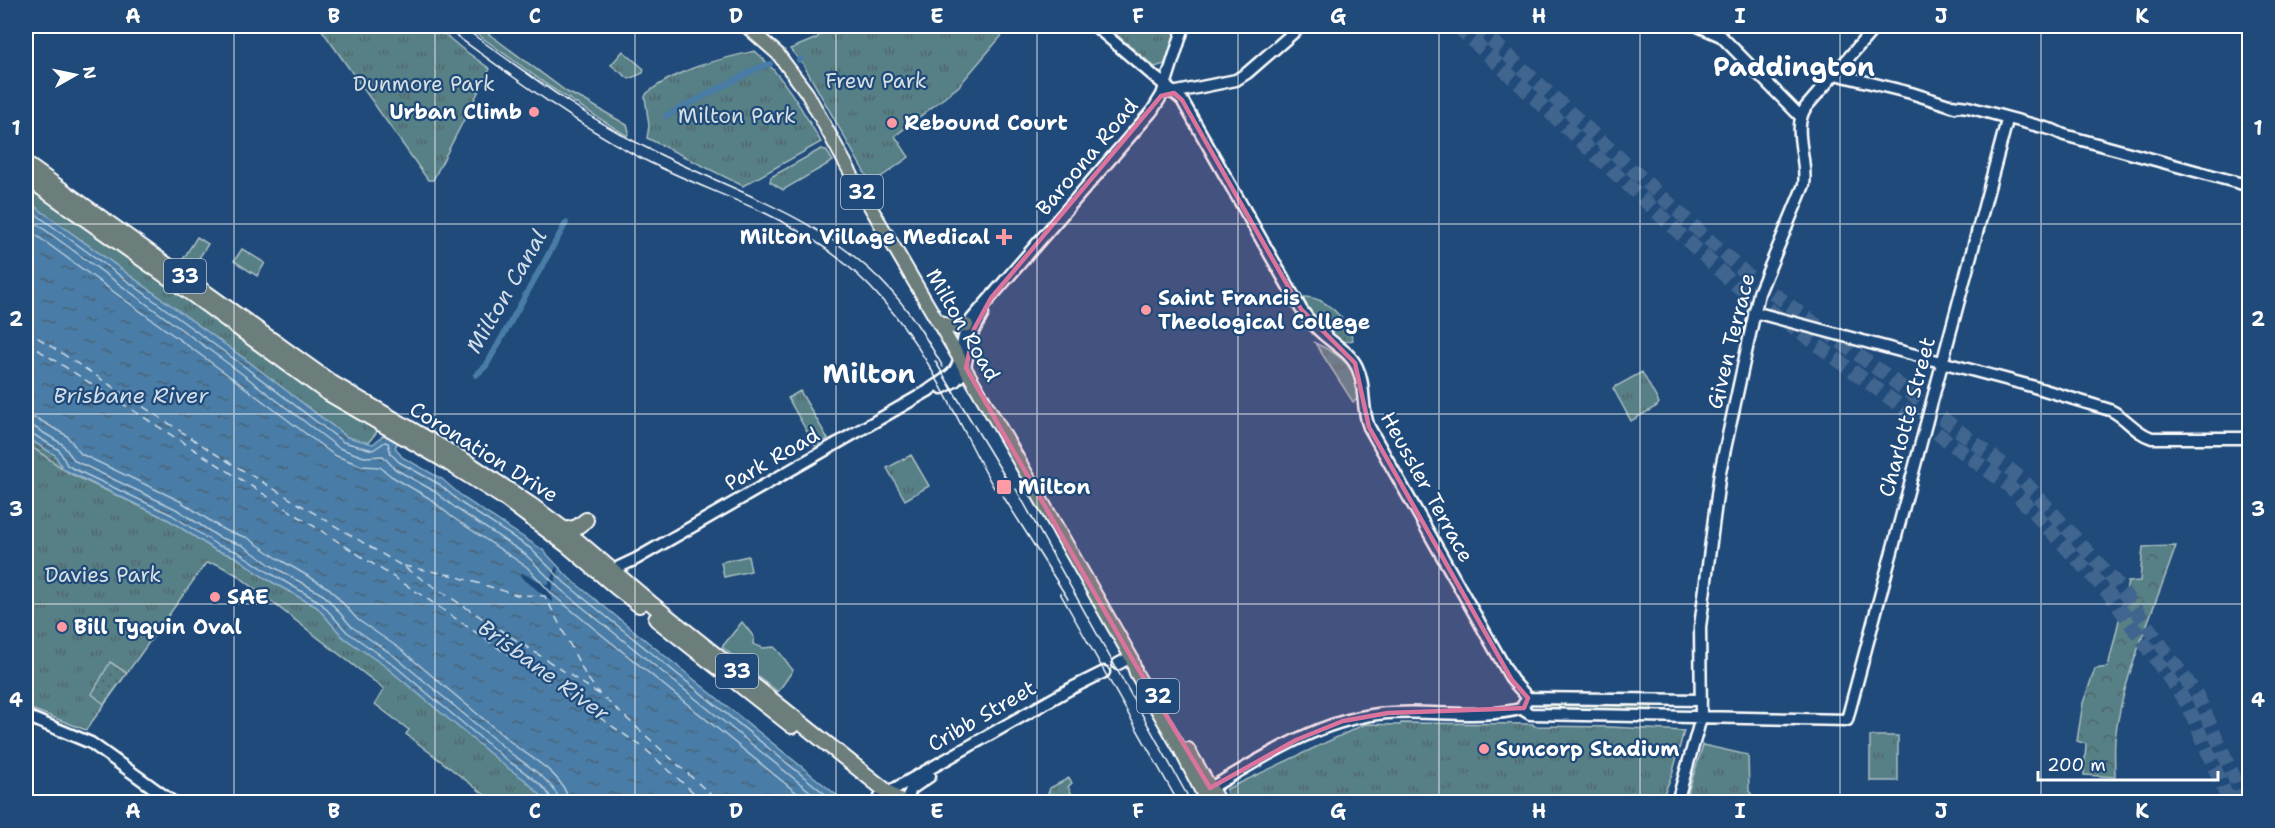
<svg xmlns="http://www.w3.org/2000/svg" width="2275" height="828" viewBox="0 0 2275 828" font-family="'Shantell Sans',sans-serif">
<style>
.grass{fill:#567f86;stroke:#aabfc2;stroke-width:1.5}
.forest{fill:url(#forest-crowns);stroke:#aabfc2;stroke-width:1.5}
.wetland{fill:url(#wetland-marsh);stroke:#aabfc2;stroke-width:1.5}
.park{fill:url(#park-tufts);stroke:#aabfc2;stroke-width:1.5}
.garden{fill:url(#garden-dots);stroke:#aabfc2;stroke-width:1.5}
.water{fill:url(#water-ripples);stroke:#91b0ca;stroke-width:1.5}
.pier{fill:#1f4a7a}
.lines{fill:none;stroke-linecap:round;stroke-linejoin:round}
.shore{stroke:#b6cbdb;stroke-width:1.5}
.canal{stroke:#487ca6;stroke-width:6}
.ferry{stroke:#d1dee9;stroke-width:1.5;stroke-dasharray:8 6;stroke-linecap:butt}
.highway-tunnel{stroke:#41658e;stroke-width:14;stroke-dasharray:14 7;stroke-linecap:butt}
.secondary-casing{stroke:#fff;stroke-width:15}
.primary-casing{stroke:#fff;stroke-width:16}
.highway-casing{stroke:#fff;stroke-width:18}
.secondary{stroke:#1f4a7a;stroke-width:10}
.primary{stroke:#6c7e7c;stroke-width:12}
.highway{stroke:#6c7e7c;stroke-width:14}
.rail{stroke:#fff;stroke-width:1.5}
.marked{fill:#da749d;fill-opacity:0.2;stroke:#da749d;stroke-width:4.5;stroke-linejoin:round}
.grid{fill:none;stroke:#fff;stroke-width:1.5;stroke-opacity:0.55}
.poi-dot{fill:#ff9aa2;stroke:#1f4a7a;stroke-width:2}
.labels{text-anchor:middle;stroke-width:4.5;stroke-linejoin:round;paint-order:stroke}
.shield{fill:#1f4a7a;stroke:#bcc9d7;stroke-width:1.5}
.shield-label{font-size:20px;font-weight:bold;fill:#fff}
.park-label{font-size:21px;fill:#d5dfe1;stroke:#1f4a7a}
.poi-label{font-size:21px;font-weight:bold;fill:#fff;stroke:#1f4a7a;text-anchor:start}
.street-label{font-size:21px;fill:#fff;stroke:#1f4a7a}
.water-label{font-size:22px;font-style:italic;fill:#d1dee9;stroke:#1f4a7a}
.district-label{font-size:27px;font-weight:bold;fill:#fff;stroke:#1f4a7a}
.neatline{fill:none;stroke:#fff;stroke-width:2}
.grid-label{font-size:20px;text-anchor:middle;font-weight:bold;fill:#fff}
</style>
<defs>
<pattern id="forest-crowns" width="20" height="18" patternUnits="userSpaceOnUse" patternTransform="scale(1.5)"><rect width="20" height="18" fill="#567f86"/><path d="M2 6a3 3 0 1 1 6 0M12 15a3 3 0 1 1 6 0" fill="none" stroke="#516669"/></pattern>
<pattern id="wetland-marsh" width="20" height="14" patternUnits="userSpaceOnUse" patternTransform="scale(1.5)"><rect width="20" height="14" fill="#567f86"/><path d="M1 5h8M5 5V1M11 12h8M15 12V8" fill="none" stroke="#516669"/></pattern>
<pattern id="park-tufts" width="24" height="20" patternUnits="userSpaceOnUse" patternTransform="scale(1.5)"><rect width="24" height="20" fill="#567f86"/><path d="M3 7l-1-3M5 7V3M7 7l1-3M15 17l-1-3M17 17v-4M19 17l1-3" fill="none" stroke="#516669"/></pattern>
<pattern id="garden-dots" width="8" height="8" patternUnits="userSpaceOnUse" patternTransform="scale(1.5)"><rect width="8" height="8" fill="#567f86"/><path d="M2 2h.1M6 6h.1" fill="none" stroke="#516669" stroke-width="1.8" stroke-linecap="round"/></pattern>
<pattern id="water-ripples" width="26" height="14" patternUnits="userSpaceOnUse" patternTransform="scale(1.5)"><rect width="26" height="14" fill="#487ca6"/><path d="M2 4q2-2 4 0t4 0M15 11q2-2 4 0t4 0" fill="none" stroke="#4a6479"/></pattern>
</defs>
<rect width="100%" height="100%" fill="#1f4a7a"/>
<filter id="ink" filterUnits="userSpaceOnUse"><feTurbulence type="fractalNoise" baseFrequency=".0167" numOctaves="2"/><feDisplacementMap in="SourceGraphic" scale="12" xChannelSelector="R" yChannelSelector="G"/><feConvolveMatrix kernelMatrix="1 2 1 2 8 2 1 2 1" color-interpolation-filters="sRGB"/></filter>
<g filter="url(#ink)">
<!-- grass -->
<path class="grass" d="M 466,26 L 478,26 L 567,92 L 584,100 L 627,125 L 629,131 L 627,136 L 550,87 Z
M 197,237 L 208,244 L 194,266 L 183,259 Z
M 242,249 L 265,263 L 257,276 L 234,261 Z
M 748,556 L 751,571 L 724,577 L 721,562 Z
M 742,622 L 754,637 L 753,644 L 763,648 L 774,647 C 782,653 786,663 793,670 L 778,692 L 722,647 Z"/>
<!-- forest -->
<path class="forest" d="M 2176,546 C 2156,606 2121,679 2115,740 C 2114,752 2115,765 2115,777 L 2084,775 L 2086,744 L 2077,741 L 2083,703 L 2095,669 L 2108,667 L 2128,582 L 2140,581 L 2143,547 Z"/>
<!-- wetland -->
<path class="wetland" d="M 26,437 L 55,455 L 63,469 L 26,443 Z"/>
<!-- park -->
<path class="park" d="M 319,26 L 435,26 L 460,47 L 490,69 L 433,180 L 428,180 Z
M 816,26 L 1010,26 L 958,87 L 895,136 L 909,157 L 871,184 L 803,64 L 790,49 L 817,38 L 823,31 Z
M 1106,26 L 1178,26 L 1165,64 L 1155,67 Z
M 623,51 L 644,69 L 643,73 L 629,79 L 611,65 Z
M 755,51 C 784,77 802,109 821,142 L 743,186 L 647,138 L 649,126 L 645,97 L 647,93 C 679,68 717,60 755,51 Z
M 821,149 L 826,150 L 833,161 L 783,190 L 770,182 L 771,177 Z
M 26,183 L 347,413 L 380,428 L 367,444 L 347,437 L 249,362 L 26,200 Z
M 1305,297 C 1326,297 1348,320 1353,340 L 1341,343 L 1317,326 L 1303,303 Z
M 1315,343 C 1344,356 1356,367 1358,399 L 1353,402 Z
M 1642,372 L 1659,403 L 1657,406 L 1631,421 L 1613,388 Z
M 800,391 L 828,439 L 815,446 L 788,398 Z
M 26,443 L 69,473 L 169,520 L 215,550 L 236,557 L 265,578 L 317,607 L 343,637 L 385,666 L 505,766 L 524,779 L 548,802 L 494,802 L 406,734 L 409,730 L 375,704 L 384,689 L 237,575 L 217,564 L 206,563 L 86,730 L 26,707 Z
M 911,455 L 929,486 L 905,500 L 887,468 Z
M 1545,700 L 1651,704 L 1652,711 L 1649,715 L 1545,711 Z
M 1401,723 L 1533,724 L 1534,726 L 1610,727 L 1684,731 L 1672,775 L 1663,796 L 1663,802 L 1230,802 L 1226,797 L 1227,789 L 1365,724 L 1400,725 Z
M 1870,736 L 1898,736 L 1898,781 L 1870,781 Z
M 1703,745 L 1748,755 L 1749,791 L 1755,799 L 1795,802 L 1685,802 Z
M 1069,778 L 1072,783 L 1068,787 L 1076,802 L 1052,802 L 1048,794 L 1050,788 Z"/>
<!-- garden -->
<path class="garden" d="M 110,662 L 127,673 L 104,704 L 92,694 Z"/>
<!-- water -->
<path class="water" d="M 26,200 L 249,362 L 347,437 L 373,444 L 385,434 L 399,441 L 395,447 L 402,457 L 442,479 L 465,499 L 543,550 L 569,578 L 845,802 L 548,802 L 524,779 L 505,766 L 385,666 L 343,637 L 317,607 L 265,578 L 236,557 L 215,550 L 169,520 L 63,469 L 55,455 L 26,437 Z"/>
<!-- pier -->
<path class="pier" d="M 556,566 L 559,570 L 550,593 L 553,603 L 520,576 L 522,573 L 548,585 Z"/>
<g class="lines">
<!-- shore -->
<path class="shore" d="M 26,207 L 245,367 L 343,442 L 373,450 L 385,442 L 388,443 L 391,454 L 399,462 L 439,484 L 461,503 L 530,548 L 565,583 L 835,802
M 26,216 L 241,373 L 339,448 L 364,457 L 383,456 L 395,469 L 434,491 L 457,509 L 525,554 L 560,589 L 823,802
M 26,228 L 235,380 L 334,455 L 362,466 L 380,467 L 391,476 L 429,498 L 452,517 L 527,567 L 554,596 L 808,802
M 26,416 L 38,419 L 67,436 L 81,454 L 180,501 L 224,530 L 248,538 L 277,558 L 330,589 L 358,620 L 399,648 L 518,748 C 536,760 567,779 568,802
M 26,425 L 34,427 L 62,444 L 75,461 L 176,509 L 220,538 L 242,545 L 272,566 L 325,596 L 352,627 L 393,655 L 513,755 C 527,765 558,785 559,802
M 26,432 L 31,433 L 59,450 L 67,465 L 72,468 L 172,515 L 217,545 L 238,552 L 268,572 L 320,602 L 347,632 L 389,661 L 508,761 C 520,769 550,788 552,802"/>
<!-- canal -->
<path class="canal" d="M 799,60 L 801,59
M 666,116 L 758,68 L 770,64
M 476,375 L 486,366 L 566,223"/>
<!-- ferry -->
<path class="ferry" d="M 26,330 L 214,453 L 402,566 L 602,696 L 719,802
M 26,342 L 420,594 L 644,748 L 704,802
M 404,566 L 451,575 L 517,595 L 545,596 L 586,676 L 599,693"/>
<!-- highway-tunnel -->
<path class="highway-tunnel" d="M 1457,26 L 1732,282 L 2009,486 L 2110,595 L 2188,705 L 2229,802
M 1476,26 L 1745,273 L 1890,378 L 2021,478 L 2118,585 L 2197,695 L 2235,779 L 2241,802"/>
<defs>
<path id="secondary" d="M 1095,26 L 1182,100 L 1301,309 C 1308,319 1314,327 1323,334 C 1335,345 1350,352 1357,367 C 1366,385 1361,408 1369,427 L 1512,680 L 1528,698
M 1698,26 L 1721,36 L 1800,116
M 1835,74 L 1911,93 L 1955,107
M 1172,93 L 1236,80 L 1247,73 L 1301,26
M 1951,105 L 1968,107 L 2053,130 L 2064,135 L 2250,186
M 1754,312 L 2031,386 L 2110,410 C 2126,417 2135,433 2152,438 L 2250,438
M 942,388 L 955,381 L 964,372 L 972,334 L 983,314
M 615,578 L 619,567 L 636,559 L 928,391 C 936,384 949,379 955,370 C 964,357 959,337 972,319 L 1152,111 L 1162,95 L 1184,26
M 1118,664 L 1131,657
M 1528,698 L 1523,705 L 1525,711 L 1530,714 L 1847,720 L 2006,124
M 1528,698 L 1701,700
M 26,716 L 91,743 L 173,802
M 1204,792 C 1259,760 1314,722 1378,714 C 1426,708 1477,721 1524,708
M 880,797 L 1070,689 L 1104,672
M 906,802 L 911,789 L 930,776
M 1677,802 L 1701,718 L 1700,627 L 1720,472 L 1759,293 L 1804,185 C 1808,160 1791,129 1806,107 L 1876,26"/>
<path id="primary" d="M 746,26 L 778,54 L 807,93 L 854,179 L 1002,431 L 1131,657 L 1136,673 L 1180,749 L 1207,802
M 938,321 L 956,328 L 967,325
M 1188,749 L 1219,802"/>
<path id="highway" d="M 26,164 L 332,383 L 467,462 L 531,505 L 565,530 L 653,605 L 900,802
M 26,177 L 193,295 L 326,392 L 442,459 L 504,498 L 568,546 L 617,588 L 639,605
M 565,530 L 577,527 L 586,520
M 656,619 L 792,726"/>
</defs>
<!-- secondary casing -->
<use href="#secondary" class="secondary-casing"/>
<!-- primary casing -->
<use href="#primary" class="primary-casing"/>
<!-- highway casing -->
<use href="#highway" class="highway-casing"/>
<!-- secondary -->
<use href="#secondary" class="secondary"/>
<!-- primary -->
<use href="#primary" class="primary"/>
<!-- highway -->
<use href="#highway" class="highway"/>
<!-- rail -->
<path class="rail" d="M 443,26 C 505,71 567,118 635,155 C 678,178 724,194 767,214 C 811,235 852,265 883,301 C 930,353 960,427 994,488
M 461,26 C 520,68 579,113 643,146 C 732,192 822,214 892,292 C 912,314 928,341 943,367
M 935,361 L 1007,480
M 1016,489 L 1191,802
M 1003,496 L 1068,599
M 1060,593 L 1178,802"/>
</g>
</g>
<!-- marked area -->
<path class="marked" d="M 1174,93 L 1182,100 L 1301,309 L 1355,363 L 1369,427 L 1512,680 L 1528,698 L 1524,708 L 1388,713 L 1343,721 L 1296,740 L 1210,788 L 1131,657 L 966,368 L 974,329 L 991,298 L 1161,96 Z"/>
<!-- grid -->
<path class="grid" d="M 234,26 L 234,802M 435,26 L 435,802M 635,26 L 635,802M 836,26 L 836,802M 1037,26 L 1037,802M 1238,26 L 1238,802M 1439,26 L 1439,802M 1640,26 L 1640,802M 1840,26 L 1840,802M 2041,26 L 2041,802M 26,224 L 2250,224M 26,414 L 2250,414M 26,604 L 2250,604"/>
<!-- markers -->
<g class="poi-dot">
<circle cx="534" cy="112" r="6"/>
<circle cx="892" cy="123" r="6"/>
<path d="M1001 228h6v6h6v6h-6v6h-6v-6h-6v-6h6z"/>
<circle cx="1146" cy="310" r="6"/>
<rect x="996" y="479" width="16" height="16" rx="3"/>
<circle cx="215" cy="597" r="6"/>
<circle cx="62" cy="627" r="6"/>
<circle cx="1484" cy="749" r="6"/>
</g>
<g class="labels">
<!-- shield labels -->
<g class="shield">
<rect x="841" y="175" width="42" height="34" rx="4.5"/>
<rect x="164" y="259" width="42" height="34" rx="4.5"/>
<rect x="716" y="654" width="42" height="34" rx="4.5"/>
<rect x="1137" y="679" width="42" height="34" rx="4.5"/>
</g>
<g class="shield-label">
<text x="862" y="199">32</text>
<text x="185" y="283">33</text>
<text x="737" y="678">33</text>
<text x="1158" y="703">32</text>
</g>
<!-- park labels -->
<g class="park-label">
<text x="876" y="88">Frew Park</text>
<text x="424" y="91">Dunmore Park</text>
<text x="737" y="123">Milton Park</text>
<text x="103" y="582">Davies Park</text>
</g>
<!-- poi labels -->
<g class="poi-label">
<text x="522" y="119" text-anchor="end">Urban Climb</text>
<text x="904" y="130">Rebound Court</text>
<text x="990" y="244" text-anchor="end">Milton Village Medical</text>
<text x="1158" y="305">Saint Francis<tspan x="1158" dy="24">Theological College</tspan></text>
<text x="1018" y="494">Milton</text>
<text x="227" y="604">SAE</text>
<text x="74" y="634">Bill Tyquin Oval</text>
<text x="1496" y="756">Suncorp Stadium</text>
</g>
<!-- street labels -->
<g class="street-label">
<text transform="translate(1087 157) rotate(-50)" y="7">Baroona Road</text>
<text transform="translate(963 325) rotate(60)" y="7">Milton Road</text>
<text transform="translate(1731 341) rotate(-76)" y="7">Given Terrace</text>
<text transform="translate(1907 417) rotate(-75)" y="7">Charlotte Street</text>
<text transform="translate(484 452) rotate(32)" y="7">Coronation Drive</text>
<text transform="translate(772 459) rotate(-30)" y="7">Park Road</text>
<text transform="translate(1427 487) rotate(61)" y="7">Heussler Terrace</text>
<text transform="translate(982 716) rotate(-30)" y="7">Cribb Street</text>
</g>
<!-- water labels -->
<g class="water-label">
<text transform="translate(506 291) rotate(-60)" y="8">Milton Canal</text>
<text x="131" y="403">Brisbane River</text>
<text transform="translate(544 670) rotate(36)" y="8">Brisbane River</text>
</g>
<!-- district labels -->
<g class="district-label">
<text x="1794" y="76">Paddington</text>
<text x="869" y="383">Milton</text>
</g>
</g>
<!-- margin -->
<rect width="2275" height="828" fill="none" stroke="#1f4a7a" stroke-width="66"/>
<!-- north arrow -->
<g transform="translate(75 75) rotate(81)" stroke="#1f4a7a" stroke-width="4.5" paint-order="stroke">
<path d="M0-4.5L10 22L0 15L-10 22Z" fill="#ffffff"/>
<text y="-9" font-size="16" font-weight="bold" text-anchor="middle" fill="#ffffff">N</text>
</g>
<!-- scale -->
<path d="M2038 771v9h180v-9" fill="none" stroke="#ffffff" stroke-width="3"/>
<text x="2047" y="771" font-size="18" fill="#ffffff" stroke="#1f4a7a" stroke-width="4.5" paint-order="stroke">200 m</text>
<rect x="33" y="33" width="2209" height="762" class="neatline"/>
<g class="grid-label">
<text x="133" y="23">A</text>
<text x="334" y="23">B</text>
<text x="535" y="23">C</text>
<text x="736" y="23">D</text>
<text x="937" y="23">E</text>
<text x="1138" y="23">F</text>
<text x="1338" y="23">G</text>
<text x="1539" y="23">H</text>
<text x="1740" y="23">I</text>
<text x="1941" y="23">J</text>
<text x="2142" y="23">K</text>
<text x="16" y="135">1</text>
<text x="2258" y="135">1</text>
<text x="16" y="326">2</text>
<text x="2258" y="326">2</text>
<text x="16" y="516">3</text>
<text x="2258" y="516">3</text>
<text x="16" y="707">4</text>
<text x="2258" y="707">4</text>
<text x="133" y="818">A</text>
<text x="334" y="818">B</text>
<text x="535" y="818">C</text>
<text x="736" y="818">D</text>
<text x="937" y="818">E</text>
<text x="1138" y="818">F</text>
<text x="1338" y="818">G</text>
<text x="1539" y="818">H</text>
<text x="1740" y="818">I</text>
<text x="1941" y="818">J</text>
<text x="2142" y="818">K</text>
</g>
</svg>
